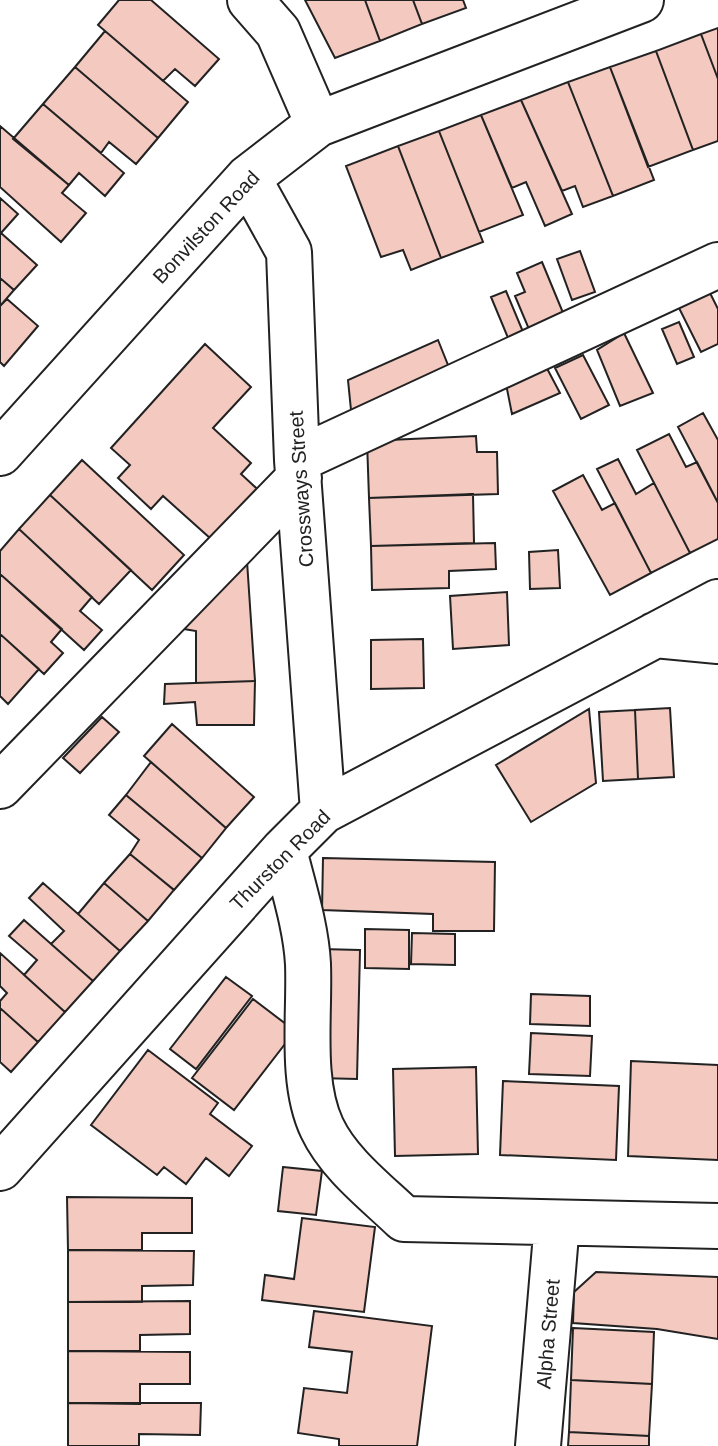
<svg xmlns="http://www.w3.org/2000/svg" width="718" height="1446" viewBox="0 0 718 1446" font-family="Helvetica,sans-serif">
<style>
.building{fill:#f3c9c0;stroke:#222;stroke-width:2}
.lines{fill:none;stroke-linecap:round;stroke-linejoin:round}
.minor-casing{stroke:#222;stroke-width:48}
.minor{stroke:#fff;stroke-width:44}
.labels{text-anchor:middle;stroke-width:6;stroke-linejoin:round;paint-order:stroke}
.street-label{font-size:20px;fill:#222;stroke:#fff}
</style>
<rect width="100%" height="100%" fill="#fff"/>
<!-- building -->
<path class="building" d="M 119,0 L 151,0 L 219,59 L 195,86 L 175,69 L 163,81 L 98,25 Z
M 305,0 L 365,0 L 380,41 L 335,58 Z
M 365,0 L 413,0 L 422,24 L 380,41 Z
M 413,0 L 463,0 L 466,8 L 422,24 Z
M 718,28 L 718,79 L 701,34 Z
M 105,31 L 188,102 L 158,138 L 75,67 Z
M 701,34 L 718,79 L 718,141 L 693,150 L 656,51 Z
M 656,51 L 693,150 L 648,167 L 610,67 Z
M 75,67 L 158,138 L 136,164 L 109,142 L 101,153 L 43,104 Z
M 610,67 L 654,180 L 613,196 L 568,82 Z
M 568,82 L 613,196 L 583,207 L 575,186 L 562,191 L 521,100 Z
M 521,100 L 572,214 L 545,226 L 526,182 L 512,188 L 481,115 Z
M 43,104 L 124,173 L 105,196 L 79,173 L 69,185 L 13,139 Z
M 481,115 L 523,215 L 479,232 L 439,131 Z
M 0,126 L 69,185 L 62,193 L 86,213 L 61,242 L 0,187 Z
M 439,131 L 483,242 L 441,258 L 398,146 Z
M 398,146 L 441,258 L 411,270 L 403,250 L 381,257 L 346,166 Z
M 0,198 L 18,214 L 1,233 L 37,265 L 14,290 L 0,278 Z
M 580,251 L 595,292 L 572,300 L 557,259 Z
M 542,262 L 566,320 L 531,334 L 515,296 L 525,292 L 517,273 Z
M 0,278 L 14,290 L 0,306 Z
M 506,291 L 526,339 L 511,345 L 491,297 Z
M 709,291 L 718,309 L 718,344 L 701,352 L 678,306 Z
M 7,299 L 38,326 L 4,366 L 0,362 L 0,306 Z
M 679,322 L 694,357 L 677,364 L 662,329 Z
M 624,333 L 653,393 L 620,406 L 597,350 Z
M 438,340 L 450,370 L 352,420 L 348,380 Z
M 205,344 L 251,387 L 213,428 L 251,463 L 241,474 L 266,497 L 220,547 L 163,496 L 151,509 L 118,478 L 130,465 L 111,448 Z
M 583,355 L 609,405 L 581,419 L 555,368 Z
M 542,359 L 560,393 L 512,414 L 505,379 Z
M 703,413 L 718,440 L 718,503 L 678,427 Z
M 669,434 L 686,467 L 697,462 L 718,503 L 718,539 L 690,553 L 637,450 Z
M 476,436 L 477,452 L 497,452 L 498,494 L 369,498 L 367,441 Z
M 618,459 L 636,494 L 654,483 L 690,553 L 651,573 L 597,469 Z
M 82,460 L 184,555 L 152,590 L 50,495 Z
M 583,475 L 602,510 L 615,503 L 651,573 L 610,595 L 553,491 Z
M 473,494 L 474,543 L 371,546 L 369,498 Z
M 50,495 L 131,570 L 99,604 L 19,529 Z
M 19,529 L 92,597 L 80,611 L 102,630 L 84,650 L 0,574 L 0,551 Z
M 495,543 L 496,569 L 449,571 L 449,588 L 372,590 L 371,546 Z
M 558,550 L 560,588 L 530,589 L 529,552 Z
M 247,561 L 255,681 L 196,683 L 196,631 L 184,629 Z
M 0,574 L 62,629 L 51,642 L 63,653 L 44,674 L 0,634 Z
M 507,592 L 509,645 L 453,649 L 450,596 Z
M 0,634 L 39,669 L 8,704 L 0,696 Z
M 423,639 L 424,688 L 371,689 L 371,640 Z
M 255,681 L 254,725 L 197,725 L 195,702 L 164,704 L 165,684 Z
M 670,708 L 674,777 L 638,779 L 635,710 Z
M 589,709 L 596,783 L 531,822 L 496,765 Z
M 635,710 L 638,779 L 603,781 L 599,712 Z
M 102,717 L 119,732 L 80,773 L 63,758 Z
M 172,724 L 254,797 L 226,828 L 144,756 Z
M 151,762 L 226,828 L 202,858 L 126,795 Z
M 126,795 L 202,858 L 174,890 L 130,854 L 139,840 L 109,815 Z
M 130,854 L 174,890 L 148,921 L 104,883 Z
M 323,858 L 495,862 L 494,931 L 433,931 L 433,914 L 322,910 Z
M 43,883 L 120,951 L 93,981 L 51,944 L 64,931 L 29,898 Z
M 104,883 L 148,921 L 120,951 L 78,914 Z
M 24,920 L 93,981 L 65,1012 L 24,975 L 37,960 L 9,936 Z
M 365,929 L 409,930 L 409,969 L 365,968 Z
M 412,933 L 455,934 L 455,965 L 411,964 Z
M 321,949 L 360,950 L 357,1079 L 318,1078 Z
M 0,953 L 65,1012 L 38,1042 L 0,1008 L 0,1001 L 7,993 L 0,986 Z
M 226,977 L 252,996 L 196,1069 L 170,1049 Z
M 531,994 L 590,996 L 590,1026 L 530,1024 Z
M 253,999 L 295,1031 L 234,1110 L 192,1078 Z
M 0,1008 L 38,1042 L 11,1072 L 0,1062 Z
M 531,1033 L 592,1036 L 590,1076 L 529,1074 Z
M 148,1050 L 218,1103 L 210,1114 L 252,1146 L 229,1176 L 206,1158 L 186,1184 L 164,1167 L 157,1175 L 91,1125 Z
M 631,1061 L 718,1065 L 718,1160 L 628,1156 Z
M 476,1067 L 478,1154 L 395,1156 L 393,1069 Z
M 503,1081 L 619,1086 L 616,1160 L 500,1155 Z
M 283,1167 L 322,1171 L 316,1215 L 278,1211 Z
M 67,1197 L 192,1198 L 192,1233 L 142,1233 L 142,1250 L 68,1250 Z
M 302,1218 L 375,1227 L 364,1312 L 262,1300 L 265,1275 L 294,1279 Z
M 68,1250 L 194,1251 L 193,1285 L 142,1286 L 142,1302 L 68,1302 Z
M 596,1272 L 718,1277 L 718,1339 L 657,1329 L 573,1323 L 574,1292 Z
M 190,1301 L 190,1334 L 140,1335 L 140,1351 L 68,1351 L 68,1302 Z
M 314,1311 L 432,1326 L 417,1446 L 339,1446 L 339,1439 L 298,1433 L 304,1388 L 347,1393 L 352,1352 L 309,1347 Z
M 573,1328 L 654,1332 L 652,1384 L 571,1380 Z
M 68,1351 L 190,1352 L 190,1384 L 140,1384 L 140,1404 L 68,1403 Z
M 571,1380 L 652,1384 L 649,1436 L 569,1432 Z
M 68,1403 L 201,1403 L 200,1435 L 139,1434 L 139,1446 L 68,1446 Z
M 569,1432 L 649,1436 L 649,1446 L 568,1446 Z"/>
<g class="lines">
<defs>
<path id="minor" d="M 250,0 L 278,32 L 318,124
M 248,178 L 289,252 L 297,460 L 323,811
M 0,453 L 248,178 L 318,124 L 641,0
M 297,460 L 718,265
M 655,635 L 718,641
M 0,786 L 299,478
M 284,850 C 293,887 306,926 308,964 C 310,1015 300,1082 322,1128 C 339,1164 376,1192 404,1219 L 718,1226
M 0,1168 L 284,850 L 323,811 L 718,602
M 538,1446 L 557,1223"/>
</defs>
<!-- minor casing -->
<use href="#minor" class="minor-casing"/>
<!-- minor -->
<use href="#minor" class="minor"/>
</g>
<g class="labels">
<!-- street labels -->
<g class="street-label">
<text transform="translate(206 227) rotate(-47)" y="7">Bonvilston Road</text>
<text transform="translate(301 489) rotate(-94)" y="7">Crossways Street</text>
<text transform="translate(280 860) rotate(-45)" y="7">Thurston Road</text>
<text transform="translate(548 1334) rotate(-85)" y="7">Alpha Street</text>
</g>
</g>
</svg>
